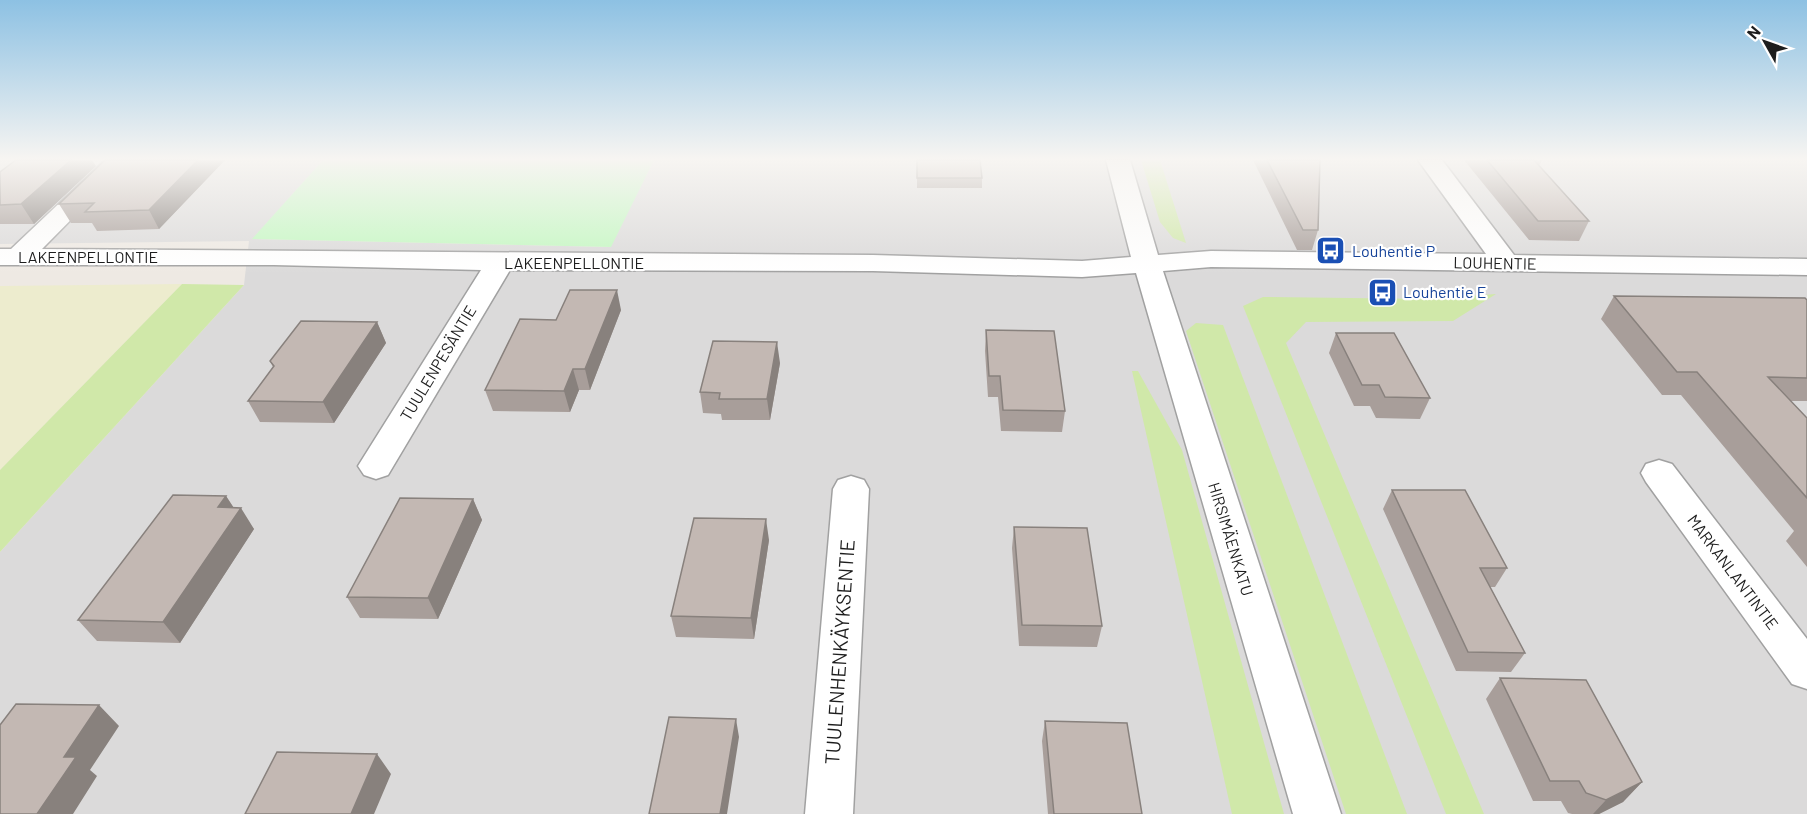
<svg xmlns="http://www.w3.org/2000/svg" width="1807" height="814" viewBox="0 0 1807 814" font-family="Barlow,sans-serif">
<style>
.residential{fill:#dbdada}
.farmland{fill:#edecce}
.grass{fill:#d0e8a9}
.park{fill:#c2f8c0}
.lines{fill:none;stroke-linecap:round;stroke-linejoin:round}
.minor-casing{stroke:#a1a1a1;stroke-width:3}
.minor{fill:#fff;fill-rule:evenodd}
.wall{fill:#a89e9a}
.shaded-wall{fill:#88817d}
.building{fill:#c3b8b3;stroke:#88817d;stroke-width:1.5}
.labels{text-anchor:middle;stroke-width:4.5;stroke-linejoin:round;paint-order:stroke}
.transit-label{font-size:16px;fill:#164399;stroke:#fff;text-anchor:start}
.street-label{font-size:16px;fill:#1d1d1d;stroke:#fff}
.near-street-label{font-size:20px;fill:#1d1d1d;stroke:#fff}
</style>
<rect width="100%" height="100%" fill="#eee9e3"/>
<!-- residential -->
<path class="residential" d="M 0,160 L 323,160 L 253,239 L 610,247 L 654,160 L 1807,160 L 1807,814 L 0,814 L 0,552 L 244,285 L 249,241 L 0,244 Z"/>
<!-- farmland -->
<path class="farmland" d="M 182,284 L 0,470 L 0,286 Z"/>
<!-- grass -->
<path class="grass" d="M 1141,160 L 1160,160 L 1186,243 L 1173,238 L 1160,222 Z
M 182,284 L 244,285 L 0,552 L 0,470 Z
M 1496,294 L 1453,321 L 1306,322 L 1286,343 L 1484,814 L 1446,814 L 1243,306 L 1263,297 L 1429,299 Z
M 1196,323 L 1223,325 L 1407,814 L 1346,814 L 1186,331 Z
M 1132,371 L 1138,371 L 1182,450 L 1284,814 L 1232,814 Z"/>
<!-- park -->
<path class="park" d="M 323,160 L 654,160 L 611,247 L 252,239 Z"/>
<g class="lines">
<defs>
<path id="minor" d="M 105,160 L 130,160 L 42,249 L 873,255 L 1082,261 L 1131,257 L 1106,160 L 1130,160 L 1158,255 L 1211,251 L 1486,254 L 1418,160 L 1442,160 L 1514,255 L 1807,259 L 1807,275 L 1211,267 L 1163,271 L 1341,814 L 1293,814 L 1136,273 L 1082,277 L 873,271 L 510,270 L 388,475 L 376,479 L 364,475 L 358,466 L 481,270 L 274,265 L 0,265 L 0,249 L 11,249 Z
M 1659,460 L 1672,464 L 1807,639 L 1807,689 L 1792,684 L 1646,482 L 1641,473 L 1646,464 Z
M 851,476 L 864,480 L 869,489 L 853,814 L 805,814 L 833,489 L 838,480 Z"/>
</defs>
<!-- minor casing -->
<use href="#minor" class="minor-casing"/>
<!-- minor -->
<use href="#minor" class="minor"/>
</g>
<!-- wall -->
<path class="wall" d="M 225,160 L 159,229 L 97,231 L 92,223 L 71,223 L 59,204 Z
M 917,160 L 982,178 L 982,188 L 917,188 Z
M 1253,160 L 1320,160 L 1318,230 L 1312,250 L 1297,250 Z
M 1464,160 L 1542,160 L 1539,166 L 1589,221 L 1579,241 L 1529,240 Z
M 96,166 L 34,224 L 0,224 L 0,172 Z
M 1614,296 L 1807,300 L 1807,401 L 1791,401 L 1807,418 L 1807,567 L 1786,541 L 1794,531 L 1681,395 L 1662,395 L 1601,319 Z
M 621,310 L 590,390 L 579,390 L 570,412 L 493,411 L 485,390 L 556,320 Z
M 377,322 L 386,343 L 334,423 L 260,422 L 248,401 L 273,367 L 270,361 Z
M 986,330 L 1065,411 L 1062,432 L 1001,431 L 998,397 L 988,397 L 985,351 Z
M 1336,333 L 1430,398 L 1420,419 L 1376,418 L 1370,406 L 1354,406 L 1329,353 Z
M 780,363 L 770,420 L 722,420 L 721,414 L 703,413 L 700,392 Z
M 1392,490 L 1507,568 L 1495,587 L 1490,587 L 1525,653 L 1511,672 L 1456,671 L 1383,509 Z
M 226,496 L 234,508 L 254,529 L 180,643 L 97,641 L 78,620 Z
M 473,499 L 482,520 L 438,619 L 360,618 L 347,597 Z
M 1014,527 L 1102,626 L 1097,647 L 1019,646 L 1012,548 Z
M 769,540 L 754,639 L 676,637 L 671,616 Z
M 1500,678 L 1642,782 L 1623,802 L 1599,814 L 1572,814 L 1568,813 L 1561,801 L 1533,801 L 1486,699 Z
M 1045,721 L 1142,814 L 1048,814 L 1042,741 Z"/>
<!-- shaded-wall -->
<path class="shaded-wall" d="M 71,160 L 92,160 L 96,166 L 34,224 L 21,204 Z
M 198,160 L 225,160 L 159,229 L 149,210 Z
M 617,290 L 621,310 L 590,390 L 585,369 Z
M 377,322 L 386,343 L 334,423 L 323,402 Z
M 777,342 L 780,363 L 770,420 L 767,399 Z
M 573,369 L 579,390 L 570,412 L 564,391 Z
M 226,496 L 237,513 L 241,508 L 254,529 L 180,643 L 163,622 L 218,507 Z
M 473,499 L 482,520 L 438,619 L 428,598 Z
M 766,519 L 769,540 L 754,639 L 751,618 Z
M 99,705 L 119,726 L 90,770 L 97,776 L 73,814 L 37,814 L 64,757 Z
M 736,719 L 739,737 L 727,814 L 720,814 Z
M 377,754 L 391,774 L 374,814 L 351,814 Z
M 1642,782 L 1623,802 L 1599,814 L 1593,814 L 1606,800 Z"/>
<!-- building -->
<path class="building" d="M 16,160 L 71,160 L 21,204 L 0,205 L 0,172 Z
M 105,160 L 198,160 L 149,210 L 85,212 L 94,203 L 59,204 Z
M 917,160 L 980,160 L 982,178 L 917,178 Z
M 1267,160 L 1320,160 L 1318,230 L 1303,230 Z
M 1487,160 L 1534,160 L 1589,221 L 1538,221 Z
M 570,290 L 617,290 L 585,369 L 573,369 L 564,391 L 485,390 L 520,319 L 556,320 Z
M 1614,296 L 1805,298 L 1807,300 L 1807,378 L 1768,377 L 1807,418 L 1807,498 L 1697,372 L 1677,372 Z
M 301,321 L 377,322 L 323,402 L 248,401 L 274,366 L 270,361 Z
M 986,330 L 1054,331 L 1065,411 L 1003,410 L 1000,376 L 989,376 Z
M 1336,333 L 1394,333 L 1430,398 L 1385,397 L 1379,385 L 1362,385 Z
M 713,341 L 777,342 L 767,399 L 719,399 L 720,393 L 700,392 Z
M 1392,490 L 1465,490 L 1507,568 L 1480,568 L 1525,653 L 1468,652 Z
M 173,495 L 226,496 L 218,507 L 241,508 L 163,622 L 78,620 Z
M 400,498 L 473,499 L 428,598 L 347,597 Z
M 694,518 L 766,519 L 751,618 L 671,616 Z
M 1014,527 L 1087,528 L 1102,626 L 1022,625 Z
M 1500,678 L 1586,680 L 1642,782 L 1606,800 L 1586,793 L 1579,781 L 1550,781 Z
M 16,704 L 99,705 L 64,757 L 76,757 L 37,814 L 0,814 L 0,725 Z
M 669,717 L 736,719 L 720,814 L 649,814 Z
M 1045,721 L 1127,723 L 1142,814 L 1054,814 Z
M 277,752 L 377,754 L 351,814 L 245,814 Z"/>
<!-- sky -->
<linearGradient id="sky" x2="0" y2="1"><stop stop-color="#8dc1e3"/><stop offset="0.58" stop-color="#f7f5f2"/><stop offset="1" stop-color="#f7f5f2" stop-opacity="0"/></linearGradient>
<rect width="1807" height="274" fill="url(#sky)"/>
<!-- icons -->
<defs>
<symbol id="bus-square" viewBox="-11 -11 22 22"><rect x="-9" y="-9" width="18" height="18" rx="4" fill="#1a4fb4" stroke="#fff"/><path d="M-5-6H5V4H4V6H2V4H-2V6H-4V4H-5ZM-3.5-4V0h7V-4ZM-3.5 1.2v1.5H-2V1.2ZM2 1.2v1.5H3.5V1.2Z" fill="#fff"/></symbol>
</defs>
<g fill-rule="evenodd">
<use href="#bus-square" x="1314" y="234" width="33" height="33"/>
<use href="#bus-square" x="1366" y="276" width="33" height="33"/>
</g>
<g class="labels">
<!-- transit labels -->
<g class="transit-label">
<text x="1352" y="257">Louhentie P</text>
<text x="1403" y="298">Louhentie E</text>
</g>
<!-- street labels -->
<g class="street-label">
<text x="88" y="263">LAKEENPELLONTIE</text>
<text x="574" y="269">LAKEENPELLONTIE</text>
<text transform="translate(1495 263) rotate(1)" y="6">LOUHENTIE</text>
<text transform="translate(438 363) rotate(-59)" y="6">TUULENPESÄNTIE</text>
<text transform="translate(1231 539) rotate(73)" y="6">HIRSIMÄENKATU</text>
<text transform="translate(1733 572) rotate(53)" y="6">MARKANLANTINTIE</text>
</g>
<!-- near-street labels -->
<g class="near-street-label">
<text transform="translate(840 652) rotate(-86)" y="7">TUULENHENKÄYKSENTIE</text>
</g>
</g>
<!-- north arrow -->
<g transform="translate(1765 42) rotate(310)" stroke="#ffffff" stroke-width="4.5" paint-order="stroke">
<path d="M0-4.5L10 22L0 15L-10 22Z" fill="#1d1d1d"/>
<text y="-9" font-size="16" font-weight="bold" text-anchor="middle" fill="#1d1d1d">N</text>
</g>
</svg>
